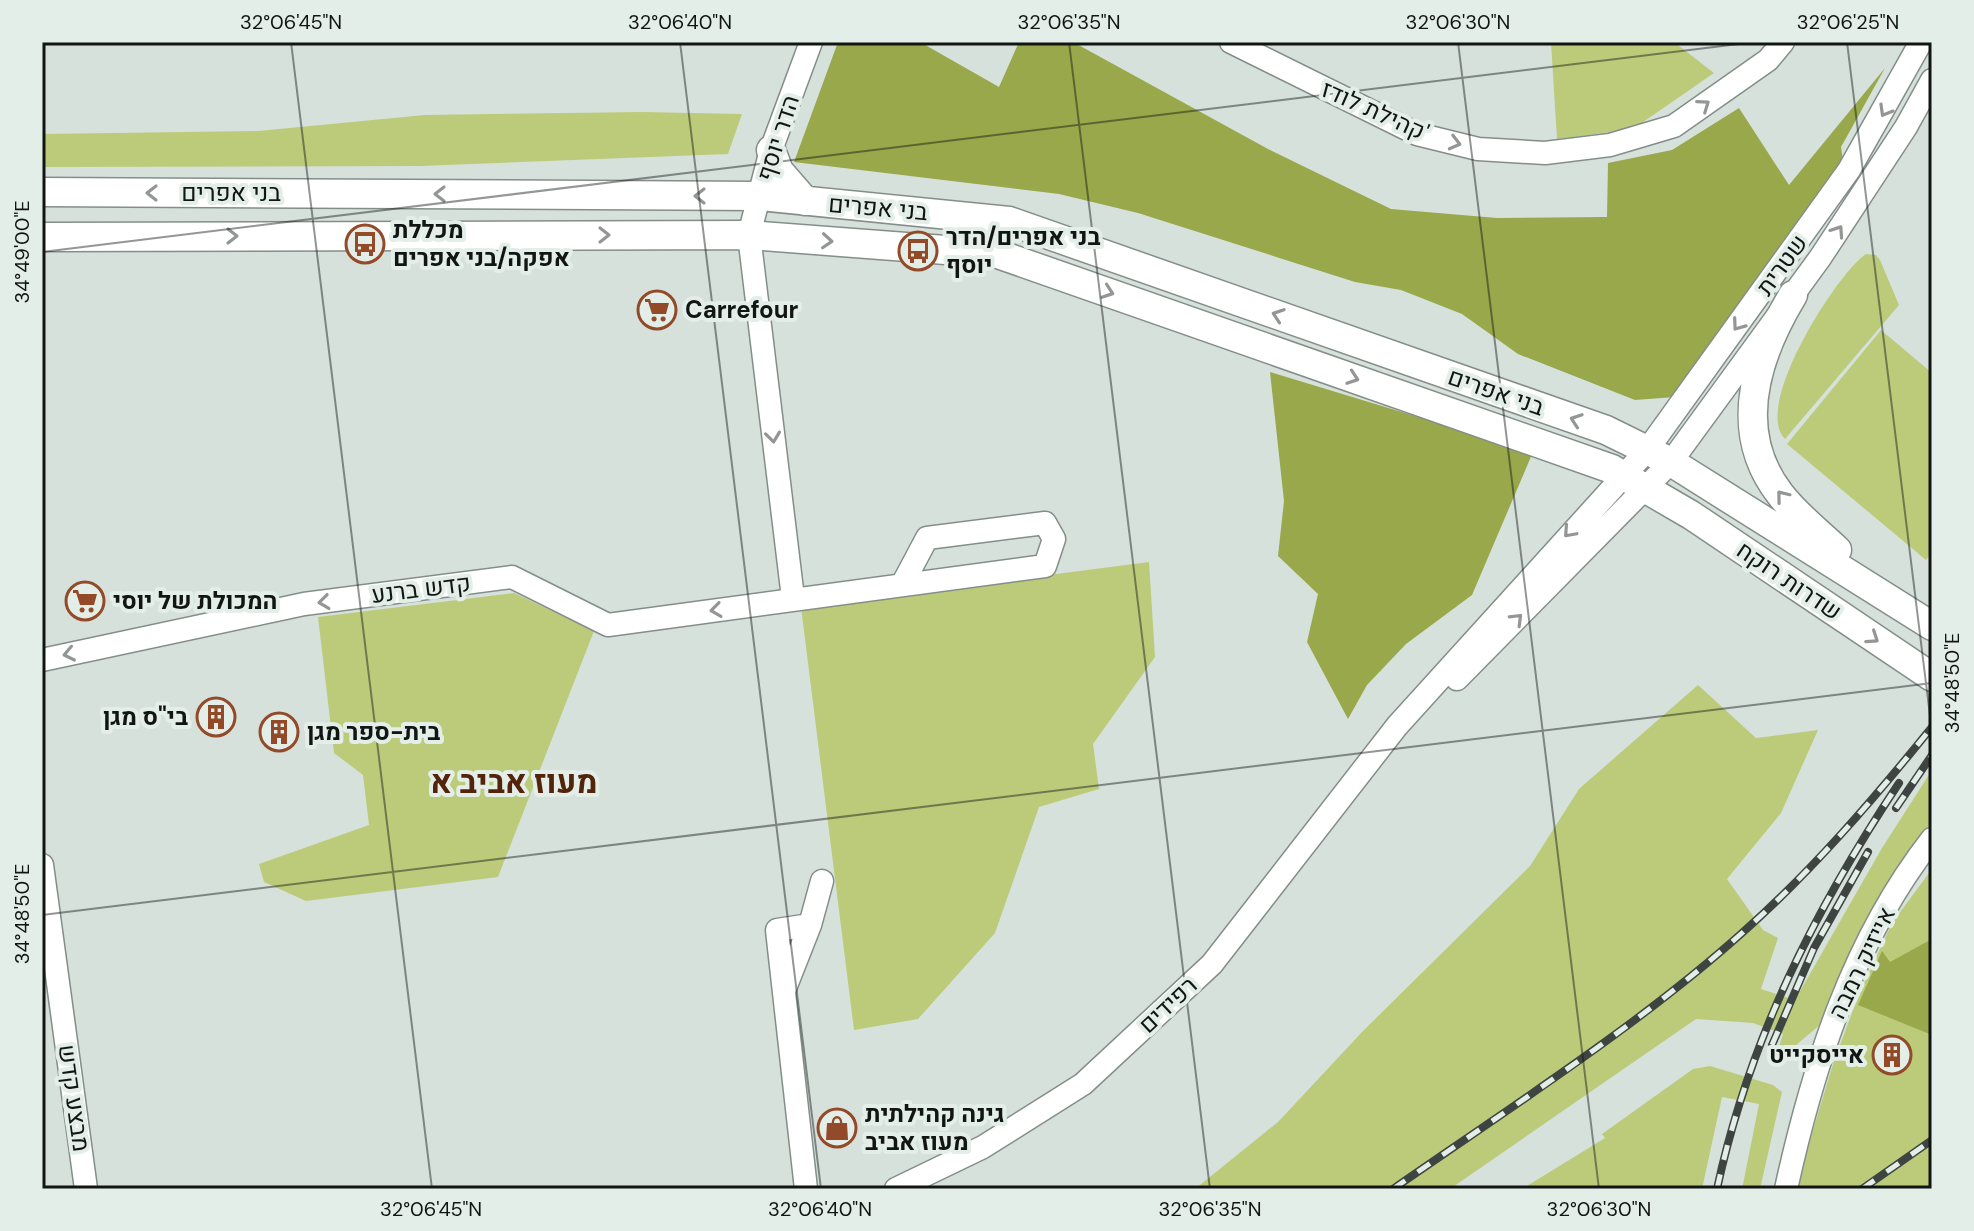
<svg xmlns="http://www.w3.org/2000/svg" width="1974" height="1231" viewBox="0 0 1974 1231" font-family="'DM Sans',Heebo,sans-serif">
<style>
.green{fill:#bccb7a}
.forest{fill:#98a84a}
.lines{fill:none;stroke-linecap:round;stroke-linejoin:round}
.minor-casing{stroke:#848e89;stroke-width:25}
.major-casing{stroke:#848e89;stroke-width:31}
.minor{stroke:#fff;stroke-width:22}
.major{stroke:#fff;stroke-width:28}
.rail-casing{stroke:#3e4441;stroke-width:8}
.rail{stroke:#e3eee9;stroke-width:5;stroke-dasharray:15;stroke-linecap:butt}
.oneway{stroke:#949695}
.ticks{fill:none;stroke:#111513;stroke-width:2;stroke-opacity:0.45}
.labels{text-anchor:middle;stroke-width:8;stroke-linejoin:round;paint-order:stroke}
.street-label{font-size:24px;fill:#111513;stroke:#e3eee9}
.poi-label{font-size:24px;font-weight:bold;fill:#111513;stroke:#e3eee9;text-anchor:start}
.district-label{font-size:32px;font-weight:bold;fill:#53230a;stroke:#e3eee9}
.neatline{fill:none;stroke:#111513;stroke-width:3}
.ticks-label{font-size:20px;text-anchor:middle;fill:#111513}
</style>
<rect width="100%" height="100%" fill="#d6e1dc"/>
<!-- green -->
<path class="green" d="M 1551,42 L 1674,42 L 1714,73 L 1633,129 L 1557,139 Z
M 642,112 L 742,114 L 728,154 L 420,166 L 42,167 L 42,134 L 258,131 L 425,115 Z
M 1866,254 L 1876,255 L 1880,260 L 1899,305 L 1785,439 C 1752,407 1837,273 1866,254 Z
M 1881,330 L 1932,373 L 1932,552 L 1926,560 L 1787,444 Z
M 1149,562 L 1155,657 L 1093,744 L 1099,789 L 1039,807 L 995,933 L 918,1019 L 854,1030 L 801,607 Z
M 514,593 L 594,631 L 498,877 L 306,901 L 264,882 L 259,864 L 369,825 L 363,775 L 334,753 L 318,617 Z
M 1698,685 L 1756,738 L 1818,730 L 1781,813 L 1727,879 L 1763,930 L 1778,938 L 1761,989 L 1795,1000 L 1882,848 L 1932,770 L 1932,821 L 1892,880 L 1821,1024 L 1789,1051 L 1779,1047 L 1783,1034 L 1753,1023 L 1696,1019 L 1450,1189 L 1195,1189 L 1278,1122 L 1363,1031 L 1530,866 L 1579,789 Z
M 1932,869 L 1932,1189 L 1795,1189 L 1834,1061 L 1859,994 L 1892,923 Z
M 1710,1066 L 1773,1085 L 1782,1092 L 1760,1189 L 1742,1189 L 1759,1104 L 1722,1097 L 1702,1189 L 1522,1189 L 1605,1138 L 1602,1134 L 1693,1069 Z"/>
<!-- forest -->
<path class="forest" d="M 838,42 L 920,42 L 999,87 L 1019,42 L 1073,42 L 1268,149 L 1391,209 L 1497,218 L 1607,217 L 1608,163 L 1672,150 L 1739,108 L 1789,185 L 1885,68 L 1841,147 L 1843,161 L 1675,397 L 1635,400 L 1518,354 L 1462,314 L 1401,290 L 1355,282 L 1138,213 L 1059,194 L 794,162 Z
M 1270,372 L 1533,452 L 1472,595 L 1406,644 L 1367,685 L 1348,719 L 1307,642 L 1318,594 L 1278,556 L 1284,501 Z
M 1932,939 L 1932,1035 L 1858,1005 L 1882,951 L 1890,962 Z"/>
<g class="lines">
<defs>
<path id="minor" d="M 1231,42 L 1417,134 L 1478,149 L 1545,153 L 1610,145 L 1674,126 L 1768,60 L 1783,42
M 793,598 L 749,235 L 771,150 L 811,42
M 42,660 L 304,604 L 512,577 L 608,625 L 1045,566 L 1054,539 L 1045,523 L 927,538 L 902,585
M 1457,679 L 1671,462 L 1820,258 L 1906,127 L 1932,80
M 42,865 L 86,1189
M 810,925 L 822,881
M 784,991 L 810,925 L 777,930 L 806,1189
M 896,1189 L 983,1147 L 1083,1084 L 1212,964 L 1397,726 L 1648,449 L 1849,170 L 1921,42
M 1786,1189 C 1813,1066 1853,940 1932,839"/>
<path id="major" d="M 771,150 L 779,171 L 805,201
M 42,192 L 759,196 L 1009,221 L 1606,430 L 1671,462 L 1932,626
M 42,237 L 749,235 L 998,254 L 1612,469 L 1691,515 L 1932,677
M 1793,295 C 1756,356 1731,431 1780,494 C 1796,515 1818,532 1837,550"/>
</defs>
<!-- minor casing -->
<use href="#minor" class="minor-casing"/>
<!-- major casing -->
<use href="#major" class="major-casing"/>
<!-- minor -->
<use href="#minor" class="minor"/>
<!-- major -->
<use href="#major" class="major"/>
<defs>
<path id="rail" d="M 1896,808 L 1932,755
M 1772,1045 L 1814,948 L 1868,852
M 1393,1189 C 1508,1109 1638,1026 1742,933 C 1812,871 1873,800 1932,727
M 1717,1189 C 1749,1040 1815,909 1899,783
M 1862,1189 L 1932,1140"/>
</defs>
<!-- rail casing -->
<use href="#rail" class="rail-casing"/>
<!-- rail -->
<use href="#rail" class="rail"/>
</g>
<!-- one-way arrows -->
<defs><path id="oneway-chevron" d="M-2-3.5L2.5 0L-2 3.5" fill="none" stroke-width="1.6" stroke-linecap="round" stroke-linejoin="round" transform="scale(2)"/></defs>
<g class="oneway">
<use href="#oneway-chevron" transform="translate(1704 105) rotate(-35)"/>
<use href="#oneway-chevron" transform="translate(1885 111) rotate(120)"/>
<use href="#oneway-chevron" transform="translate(1455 143) rotate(14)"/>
<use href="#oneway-chevron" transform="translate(152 193) rotate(-180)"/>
<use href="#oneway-chevron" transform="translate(440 194) rotate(-180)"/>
<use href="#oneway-chevron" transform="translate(700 196) rotate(-180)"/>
<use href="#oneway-chevron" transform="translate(1838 231) rotate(-56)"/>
<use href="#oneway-chevron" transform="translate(604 235)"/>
<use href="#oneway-chevron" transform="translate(232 236)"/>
<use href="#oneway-chevron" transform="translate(827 241) rotate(4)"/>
<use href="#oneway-chevron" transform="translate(1108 292) rotate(19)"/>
<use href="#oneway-chevron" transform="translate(1278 315) rotate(-161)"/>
<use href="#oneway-chevron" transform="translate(1738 325) rotate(126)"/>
<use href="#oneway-chevron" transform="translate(1353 378) rotate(19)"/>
<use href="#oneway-chevron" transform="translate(1576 420) rotate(-161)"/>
<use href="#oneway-chevron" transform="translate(773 437) rotate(83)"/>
<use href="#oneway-chevron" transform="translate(1782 496) rotate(-129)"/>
<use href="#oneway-chevron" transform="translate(1569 532) rotate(132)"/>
<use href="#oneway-chevron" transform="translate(324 602) rotate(173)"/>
<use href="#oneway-chevron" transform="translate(716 610) rotate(172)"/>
<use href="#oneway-chevron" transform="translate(1517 619) rotate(-45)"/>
<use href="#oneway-chevron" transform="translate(1873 638) rotate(34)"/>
<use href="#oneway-chevron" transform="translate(69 654) rotate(168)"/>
</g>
<!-- ticks -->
<path class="ticks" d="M 291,42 L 432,1189M 680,42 L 821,1189M 1069,42 L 1210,1189M 1458,42 L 1599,1189M 1847,42 L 1932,732M 42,252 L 1755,42M 42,915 L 1932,683M 42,1186 L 42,1189"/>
<!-- icons -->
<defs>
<symbol id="bus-ring" viewBox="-11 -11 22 22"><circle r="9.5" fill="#e3eee9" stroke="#924a28" stroke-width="1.5"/><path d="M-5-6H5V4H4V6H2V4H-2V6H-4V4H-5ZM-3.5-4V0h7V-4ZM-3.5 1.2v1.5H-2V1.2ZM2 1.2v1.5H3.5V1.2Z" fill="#924a28"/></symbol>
<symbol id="supermarket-ring" viewBox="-11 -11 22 22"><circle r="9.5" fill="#e3eee9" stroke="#924a28" stroke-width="1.5"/><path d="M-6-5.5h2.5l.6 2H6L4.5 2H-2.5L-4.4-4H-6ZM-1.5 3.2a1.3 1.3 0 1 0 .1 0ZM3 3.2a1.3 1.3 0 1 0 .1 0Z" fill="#924a28"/></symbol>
<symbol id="building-ring" viewBox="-11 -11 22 22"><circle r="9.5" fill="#e3eee9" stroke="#924a28" stroke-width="1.5"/><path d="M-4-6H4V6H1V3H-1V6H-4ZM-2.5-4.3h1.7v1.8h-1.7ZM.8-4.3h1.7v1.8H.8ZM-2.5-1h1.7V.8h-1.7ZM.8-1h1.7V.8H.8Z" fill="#924a28"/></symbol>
<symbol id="shop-ring" viewBox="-11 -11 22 22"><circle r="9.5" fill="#e3eee9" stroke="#924a28" stroke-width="1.5"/><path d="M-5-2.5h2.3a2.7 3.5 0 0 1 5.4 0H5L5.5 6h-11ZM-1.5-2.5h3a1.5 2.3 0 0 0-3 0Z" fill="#924a28"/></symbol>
</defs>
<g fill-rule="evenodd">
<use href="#bus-ring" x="343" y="222" width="44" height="44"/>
<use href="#bus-ring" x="896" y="229" width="44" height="44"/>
<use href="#supermarket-ring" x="635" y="288" width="44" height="44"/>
<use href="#supermarket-ring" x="63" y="579" width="44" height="44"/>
<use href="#building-ring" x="194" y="695" width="44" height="44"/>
<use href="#building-ring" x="257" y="710" width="44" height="44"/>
<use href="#building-ring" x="1870" y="1033" width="44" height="44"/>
<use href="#shop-ring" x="815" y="1106" width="44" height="44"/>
</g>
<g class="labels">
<!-- street labels -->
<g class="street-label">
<text transform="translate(1375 111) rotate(24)" y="8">קהילת לודז'</text>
<text transform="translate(778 138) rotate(-72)" y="8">הדר יוסף</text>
<text x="231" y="201">בני אפרים</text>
<text transform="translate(878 208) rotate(5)" y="8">בני אפרים</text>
<text transform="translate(1782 265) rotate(-54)" y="8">שטרית</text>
<text transform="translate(1496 392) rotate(19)" y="8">בני אפרים</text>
<text transform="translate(1789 581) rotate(34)" y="8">שדרות רוקח</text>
<text transform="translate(421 589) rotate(-7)" y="8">קדש ברנע</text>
<text transform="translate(1862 963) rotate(-64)" y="8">אייזיק רמבה</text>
<text transform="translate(1168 1005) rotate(-43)" y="8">רפידים</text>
<text transform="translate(74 1098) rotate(82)" y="8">מבצע קדש</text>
</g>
<!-- poi labels -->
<g class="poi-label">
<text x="393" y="238">מכללת<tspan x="393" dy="28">אפקה/בני אפרים</tspan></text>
<text x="946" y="245">בני אפרים/הדר<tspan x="946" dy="28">יוסף</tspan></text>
<text x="685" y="318">Carrefour</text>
<text x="113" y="609">המכולת של יוסי</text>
<text x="188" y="725" text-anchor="end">בי"ס מגן</text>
<text x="307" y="740">בית-ספר מגן</text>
<text x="1864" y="1063" text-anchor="end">אייסקייט</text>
<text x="865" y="1122">גינה קהילתית<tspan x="865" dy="28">מעוז אביב</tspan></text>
</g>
<!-- district labels -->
<g class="district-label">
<text x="514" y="793">מעוז אביב א</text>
</g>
</g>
<!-- border -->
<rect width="1974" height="1231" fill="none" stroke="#e3eee9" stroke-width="88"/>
<rect x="44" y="44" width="1886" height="1143" class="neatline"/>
<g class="ticks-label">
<text x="291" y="29">32°06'45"N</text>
<text x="680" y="29">32°06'40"N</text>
<text x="1069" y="29">32°06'35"N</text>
<text x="1458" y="29">32°06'30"N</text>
<text x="1848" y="29">32°06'25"N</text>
<text transform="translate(22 252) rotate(-90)" y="7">34°49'00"E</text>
<text transform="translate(1952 683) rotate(-90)" y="7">34°48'50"E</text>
<text transform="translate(22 914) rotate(-90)" y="7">34°48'50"E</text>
<text x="431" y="1216">32°06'45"N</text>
<text x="820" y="1216">32°06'40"N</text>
<text x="1210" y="1216">32°06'35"N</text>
<text x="1599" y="1216">32°06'30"N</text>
</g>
</svg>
